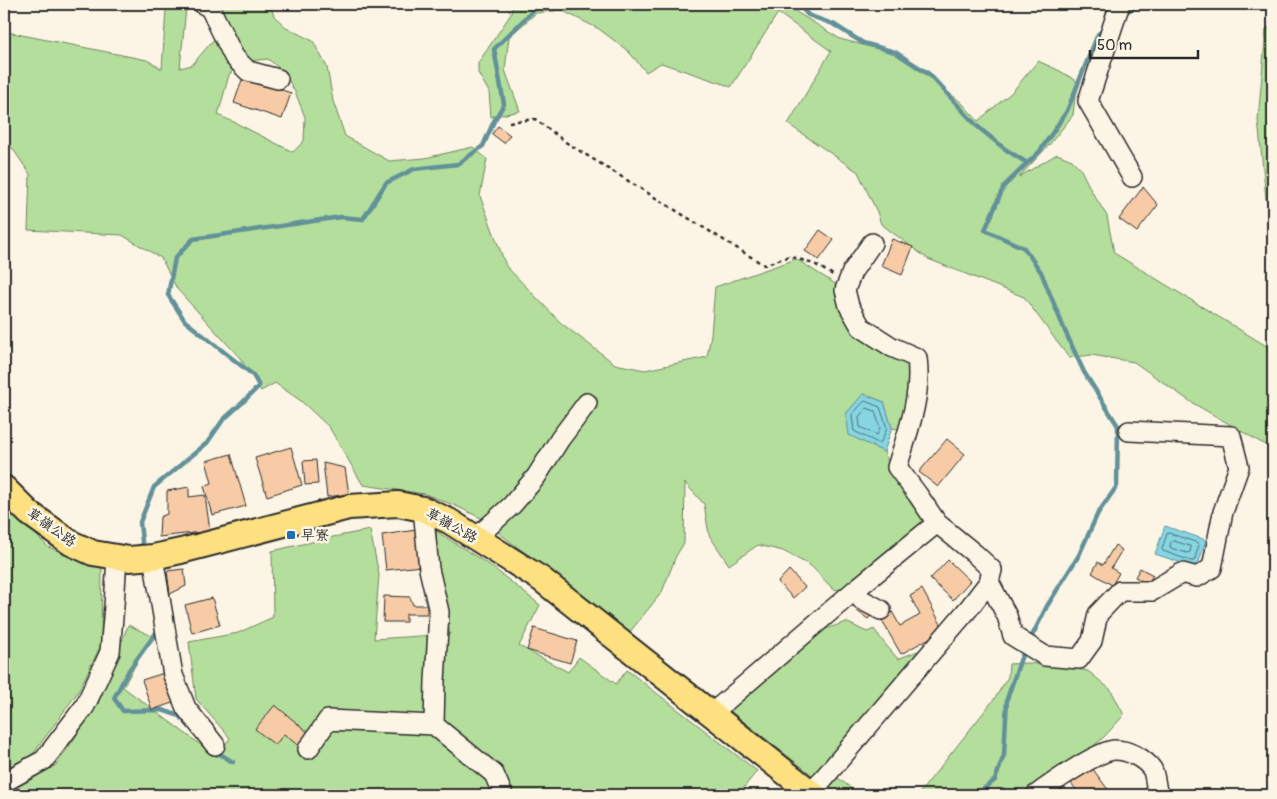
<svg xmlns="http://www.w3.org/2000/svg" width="1277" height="799" viewBox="0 0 1277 799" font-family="Pangolin,'LXGW WenKai TC',sans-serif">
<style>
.green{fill:#b4de9b;stroke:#708463}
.water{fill:#86d5e3;stroke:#629199}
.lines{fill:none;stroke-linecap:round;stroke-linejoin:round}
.shore{stroke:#4f6f75;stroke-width:1}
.stream{stroke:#629199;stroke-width:4.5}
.building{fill:#f8cba7;stroke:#2b2b2b}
.minor-casing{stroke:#2b2b2b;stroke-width:22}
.major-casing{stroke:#2b2b2b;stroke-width:28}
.path{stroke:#2b2b2b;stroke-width:2.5;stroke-dasharray:4 4;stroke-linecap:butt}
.minor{stroke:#fcf5e5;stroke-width:19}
.major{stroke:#fde080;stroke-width:24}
.poi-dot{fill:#1f6fb2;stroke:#fcf5e5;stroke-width:2}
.labels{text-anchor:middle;stroke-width:5;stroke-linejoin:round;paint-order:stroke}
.street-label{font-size:14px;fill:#2b2b2b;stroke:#fcf5e5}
.poi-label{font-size:14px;fill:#2b2b2b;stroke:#fcf5e5;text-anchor:start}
</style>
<rect width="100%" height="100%" fill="#fcf5e5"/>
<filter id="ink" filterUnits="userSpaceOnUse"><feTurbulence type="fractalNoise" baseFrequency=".02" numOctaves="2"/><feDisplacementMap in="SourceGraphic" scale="10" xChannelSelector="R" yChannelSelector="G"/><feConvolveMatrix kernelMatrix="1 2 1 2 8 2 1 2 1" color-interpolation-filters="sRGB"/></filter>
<g filter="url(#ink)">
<!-- green -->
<path class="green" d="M 212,4 L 270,4 L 274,16 L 287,28 L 313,41 L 327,67 L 333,101 L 345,136 L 389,161 L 425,158 L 473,147 L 487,159 L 480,196 L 506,266 L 561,323 L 615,364 L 645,370 L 707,357 L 711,334 L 715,287 L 796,259 L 837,285 L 844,305 L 910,361 L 914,379 L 903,430 L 892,428 L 884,402 L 864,394 L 846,414 L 850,435 L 884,452 L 891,468 L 931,525 L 856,593 L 833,589 L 811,566 L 783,551 L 758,545 L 729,565 L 709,535 L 704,504 L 685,483 L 684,543 L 676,556 L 662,592 L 629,633 L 495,530 L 537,465 L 487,521 L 456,506 L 425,494 L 363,485 L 329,427 L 301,401 L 275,383 L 261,391 L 240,358 L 177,289 L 161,258 L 122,235 L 28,230 L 30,174 L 4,136 L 4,24 L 7,32 L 147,60 L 162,69 L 166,9 L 186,8 L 180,68 L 192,65 L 215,38 L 235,68 L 229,75 L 218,115 L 234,122 L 293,152 L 304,141 L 305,117 L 295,92 L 284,72 L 268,59 L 247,61 Z
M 513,4 L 787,4 L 798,13 L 840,39 L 894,53 L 929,77 L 962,103 L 978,121 L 1012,92 L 1038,61 L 1060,71 L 1080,83 L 1075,98 L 1073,115 L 1049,145 L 1019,177 L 1057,154 L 1072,160 L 1080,168 L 1092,192 L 1107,216 L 1114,253 L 1273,350 L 1273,448 L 1260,442 L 1191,402 L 1134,362 L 1091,355 L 1069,358 L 1024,297 L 928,259 L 881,224 L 877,212 L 858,172 L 788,124 L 831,51 L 778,13 L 731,87 L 721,83 L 661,63 L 646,72 L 628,51 L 599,29 L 561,10 L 536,13 L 509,37 L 505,70 L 520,111 L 491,117 L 489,92 L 478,73 L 478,63 L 511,14 Z
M 1273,26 L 1273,208 L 1266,199 L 1258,120 L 1266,29 Z
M 4,503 L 48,547 L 102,567 L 101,645 L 78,692 L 33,754 L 4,769 Z
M 370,530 L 379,575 L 374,639 L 450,634 L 436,567 L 436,531 L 491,566 L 540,605 L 519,646 L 568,672 L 579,657 L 616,684 L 627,670 L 757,771 L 738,795 L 4,795 L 56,765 L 98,704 L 128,625 L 152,636 L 123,687 L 217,757 L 230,738 L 196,699 L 189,642 L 238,633 L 273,617 L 272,551 L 333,537 Z
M 846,622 L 867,632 L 874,629 L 885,644 L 898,659 L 925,648 L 816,778 L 727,709 L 811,634 Z
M 1028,663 L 1058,666 L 1088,671 L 1111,690 L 1124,715 L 1104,737 L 1084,754 L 1028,795 L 918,795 L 995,698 L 1008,677 L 1009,664 Z
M 834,775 L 860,795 L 839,795 L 826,785 Z"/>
<!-- water -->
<path class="water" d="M 863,394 L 884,402 L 892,428 L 884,452 L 849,435 L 846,414 Z
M 1165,526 L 1206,540 L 1197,568 L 1155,554 Z"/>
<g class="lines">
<!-- shore -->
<path class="shore" d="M 865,401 L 880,407 L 887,428 L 880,444 L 854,431 L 852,415 Z
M 867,408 L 875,411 L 880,428 L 877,435 L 860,427 L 859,417 Z
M 1169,533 L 1198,543 L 1199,545 L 1194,561 L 1191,561 L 1163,551 L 1162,549 L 1167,534 Z
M 1174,541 L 1190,546 L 1191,548 L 1190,552 L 1187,553 L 1171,548 L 1170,546 L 1171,542 Z"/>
<!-- stream -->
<path class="stream" d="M 798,4 L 808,15 L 833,24 L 863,43 L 895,52 L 929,74 L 978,127 L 1005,149 L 1027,163
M 1123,15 L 1137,4
M 143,551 L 140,522 L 154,487 L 207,443 L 223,420 L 242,403 L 259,386 L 253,375 L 185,321 L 168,295 L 175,258 L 193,239 L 341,217 L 363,219 L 386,183 L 414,169 L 458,164 L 483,146 L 494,121 L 504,104 L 494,49 L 540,4
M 158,629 L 158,630 L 129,670 L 114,698 L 123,711 L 162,710 L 180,716 L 188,725
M 1029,642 L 1047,606 L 1079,555 L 1098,513 L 1117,486 L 1118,426 L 1084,372 L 1065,331 L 1041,272 L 1024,248 L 985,230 L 1004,186 L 1040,151 L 1067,111 L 1098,34 L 1105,29
M 215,751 L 233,762
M 976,795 L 995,780 L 1004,755 L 1007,699 L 1021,658 L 1026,649"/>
</g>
<!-- building -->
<path class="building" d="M 243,77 L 291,93 L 282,119 L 234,103 Z
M 498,126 L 510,135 L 504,143 L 492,134 Z
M 1143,187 L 1158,205 L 1137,232 L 1119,219 Z
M 820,230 L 834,240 L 819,260 L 805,251 Z
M 892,239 L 913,247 L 902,275 L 881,266 Z
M 947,439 L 965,454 L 938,487 L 919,472 Z
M 291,447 L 302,485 L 267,496 L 255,458 Z
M 231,454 L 246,506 L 212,515 L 204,486 L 212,483 L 206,461 Z
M 316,460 L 318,484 L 305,485 L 303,461 Z
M 323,463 L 345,468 L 349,494 L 327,497 Z
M 189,487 L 189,497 L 205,495 L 210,531 L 159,537 L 160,517 L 167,514 L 167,491 Z
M 416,530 L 421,566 L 386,570 L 382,535 Z
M 1115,545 L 1122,550 L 1111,568 L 1119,573 L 1112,585 L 1092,573 L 1098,562 L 1103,565 Z
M 948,560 L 970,581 L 953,600 L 930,579 Z
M 1140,568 L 1153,575 L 1148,584 L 1135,577 Z
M 184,569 L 186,586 L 170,594 L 167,571 Z
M 789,570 L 805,587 L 793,598 L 778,582 Z
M 922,589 L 944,630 L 901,654 L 878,614 L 890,608 L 900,626 L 920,615 L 910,596 Z
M 384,596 L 410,597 L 413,605 L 427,605 L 427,614 L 406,614 L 406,622 L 383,622 Z
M 212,598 L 220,625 L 192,633 L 185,605 Z
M 865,600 L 876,609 L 868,619 L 857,611 Z
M 534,628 L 577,641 L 570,663 L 527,650 Z
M 167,672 L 178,701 L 152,710 L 142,680 Z
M 275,705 L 310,734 L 300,747 L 284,734 L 275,745 L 255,729 Z
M 1092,768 L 1112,795 L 1118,791 L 1121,795 L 1080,795 L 1071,783 Z"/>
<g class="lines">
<defs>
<path id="minor" d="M 203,4 L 210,8 L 234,57 L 248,71 L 278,79
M 1120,4 L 1088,101 L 1132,177
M 872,243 L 852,272 L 845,290 L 849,306 L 861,327 L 892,347 L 917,358 C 922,395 908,432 897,467 L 918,495 L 937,523 L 975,554 L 992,570 L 989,582
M 423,509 L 429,569 L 439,612 L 435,681 L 434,725 L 494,774 L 503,795
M 476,538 L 512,505 L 536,477 L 560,439 L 587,403
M 153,557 L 173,675 L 186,708 L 215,745
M 855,590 L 862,600 L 881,610
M 711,714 L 855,590 L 937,523
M 308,749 L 328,720 L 434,725
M 4,782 L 44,760 L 85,706 L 110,652 L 114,606 L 117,557
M 811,793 L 969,608 L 989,582 L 1007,616 L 1013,636 L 1045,656 L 1079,659 L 1092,641 L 1098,614 L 1120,591 L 1152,591 L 1182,573 L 1197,577 L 1212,568 L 1223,512 L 1239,467 L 1231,436 L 1129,431
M 1036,795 C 1049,785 1099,750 1115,750 C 1128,750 1144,758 1152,769 C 1155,774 1156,789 1158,795"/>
<path id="major" d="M 4,488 L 29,513 L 71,543 L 93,553 L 129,559 L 153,557 L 181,551 L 349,507 L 398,504 L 423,509 L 449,521 L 541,579 L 814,795"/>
</defs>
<!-- minor casing -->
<use href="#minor" class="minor-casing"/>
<!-- major casing -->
<use href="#major" class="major-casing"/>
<!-- path -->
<path class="path" d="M 4,7 L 7,16
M 509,122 L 535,119 L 567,143 L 764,265 L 790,256 L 816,265 L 833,275"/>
<!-- minor -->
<use href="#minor" class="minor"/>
<!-- major -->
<use href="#major" class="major"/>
</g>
</g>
<!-- markers -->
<rect class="poi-dot" x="286" y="530" width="10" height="10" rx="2.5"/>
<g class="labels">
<!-- street labels -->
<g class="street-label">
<text transform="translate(452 525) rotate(29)" y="5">草嶺公路</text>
<text transform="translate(52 527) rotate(35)" y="5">草嶺公路</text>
</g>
<!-- poi labels -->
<g class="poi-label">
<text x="301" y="540">早寮</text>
</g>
</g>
<!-- margin -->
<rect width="1277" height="799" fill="none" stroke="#fcf5e5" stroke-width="20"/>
<rect x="10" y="10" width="1257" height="779" fill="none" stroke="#2b2b2b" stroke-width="2" filter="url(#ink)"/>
<!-- scale -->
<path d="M1090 50v8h108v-8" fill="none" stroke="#2b2b2b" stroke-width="2.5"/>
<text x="1097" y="50" font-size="15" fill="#2b2b2b" stroke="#fcf5e5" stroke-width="4" paint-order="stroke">50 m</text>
</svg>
